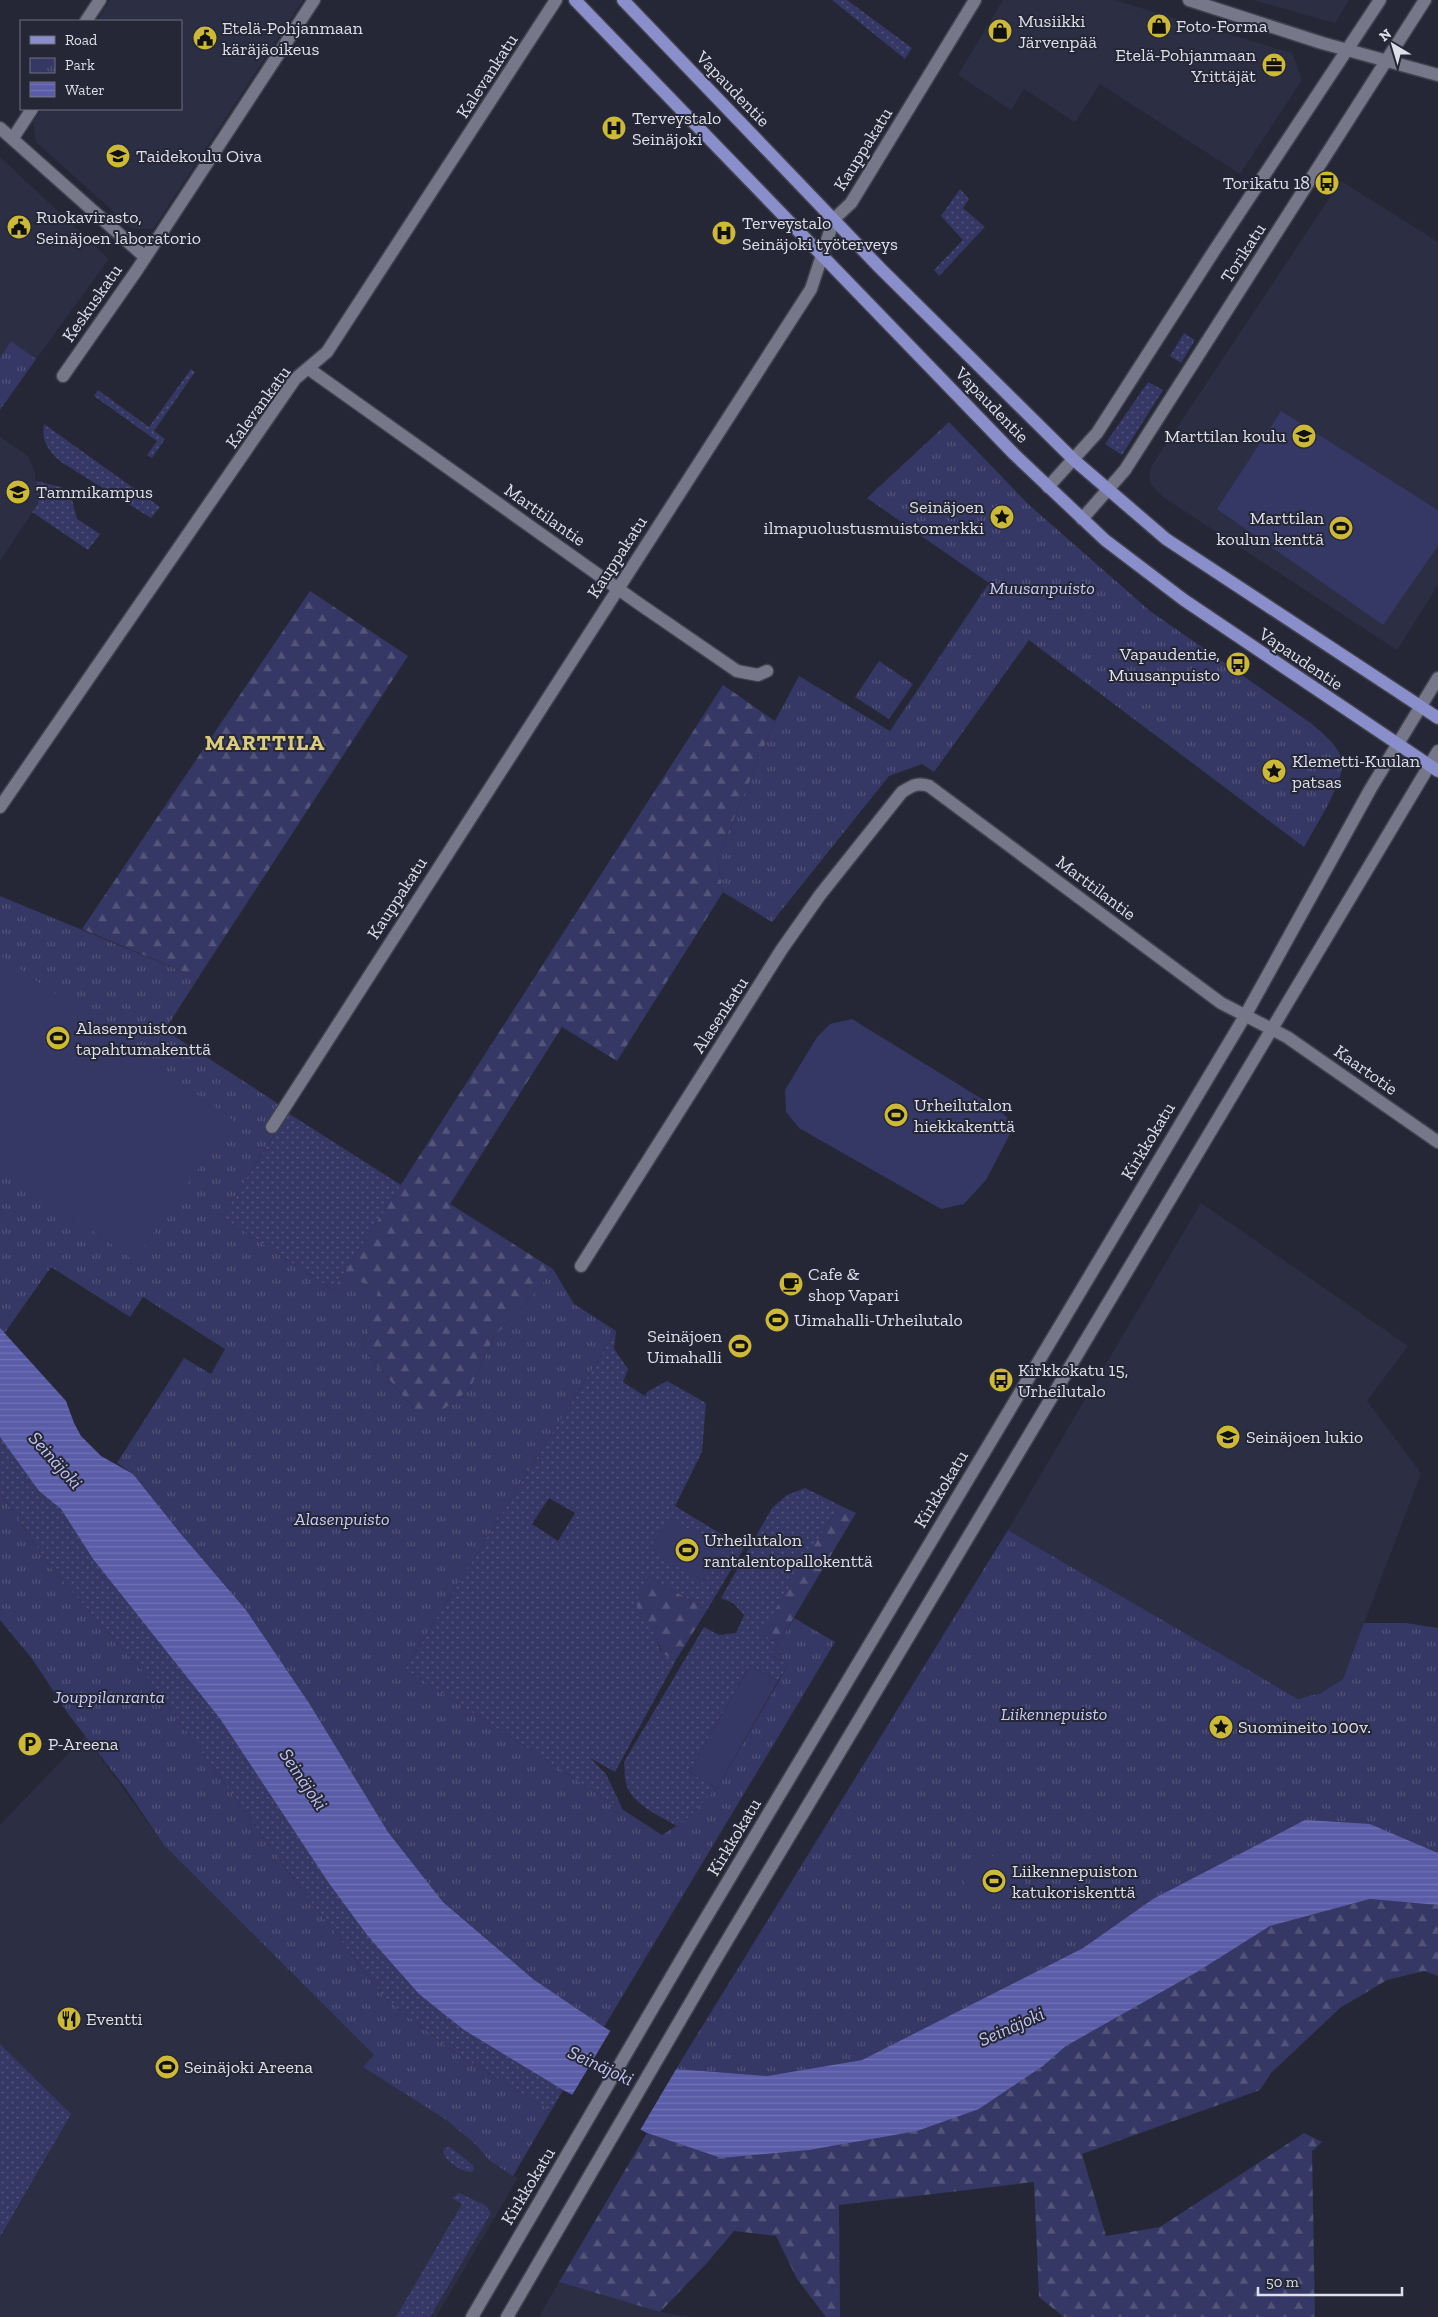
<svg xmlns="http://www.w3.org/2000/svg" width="1438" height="2317" viewBox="0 0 1438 2317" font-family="'Zilla Slab',serif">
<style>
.built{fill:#2c2e43}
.grass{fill:url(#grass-dots);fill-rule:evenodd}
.forest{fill:url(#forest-firs)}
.park{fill:url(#park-tufts)}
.pitch{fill:#353764}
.water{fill:url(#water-rules)}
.pier{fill:#262736}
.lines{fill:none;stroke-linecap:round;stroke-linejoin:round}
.street-casing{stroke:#40424e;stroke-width:15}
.secondary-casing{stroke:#40424e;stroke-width:15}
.primary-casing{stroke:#40424e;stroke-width:15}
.street{stroke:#767889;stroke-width:12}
.secondary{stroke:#767889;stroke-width:12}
.primary{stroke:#8a8eca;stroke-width:12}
.labels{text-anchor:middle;stroke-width:4;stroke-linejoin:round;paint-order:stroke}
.poi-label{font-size:18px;fill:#dddfe9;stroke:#262736;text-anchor:start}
.street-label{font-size:18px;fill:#dddfe9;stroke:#262736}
.park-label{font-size:18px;font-style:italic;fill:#c7ccf7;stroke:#262736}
.water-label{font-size:19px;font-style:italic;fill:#c0c5f0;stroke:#262736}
.district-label{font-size:22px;font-weight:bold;letter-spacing:1px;fill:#dacd7f;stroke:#262736}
</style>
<defs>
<pattern id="grass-dots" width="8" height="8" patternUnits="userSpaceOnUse" patternTransform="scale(1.25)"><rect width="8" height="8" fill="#353764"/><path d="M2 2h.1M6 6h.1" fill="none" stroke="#52547a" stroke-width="1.8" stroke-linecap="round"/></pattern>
<pattern id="forest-firs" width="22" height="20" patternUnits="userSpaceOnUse" patternTransform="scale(1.25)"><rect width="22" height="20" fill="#353764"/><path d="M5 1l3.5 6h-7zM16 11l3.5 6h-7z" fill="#52547a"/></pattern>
<pattern id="park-tufts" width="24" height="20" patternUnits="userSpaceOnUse" patternTransform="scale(1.25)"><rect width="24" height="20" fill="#353764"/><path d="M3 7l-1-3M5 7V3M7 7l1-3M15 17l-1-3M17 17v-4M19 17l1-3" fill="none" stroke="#52547a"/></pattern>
<pattern id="water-rules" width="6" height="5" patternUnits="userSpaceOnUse" patternTransform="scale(1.25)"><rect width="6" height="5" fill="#5a5ca8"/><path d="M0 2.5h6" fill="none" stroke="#7173b4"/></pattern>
</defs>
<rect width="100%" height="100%" fill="#262736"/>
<!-- built -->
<path class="built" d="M 110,0 L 303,0 L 153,229 L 133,229 L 36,142 L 33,122 L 42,109 L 181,109 L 181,21 L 97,21 Z
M 1003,0 L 1114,0 L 1292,53 L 1302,80 L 1240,174 L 1100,84 L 1075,122 L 1024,89 L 1011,110 L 958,75 Z
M 1253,0 L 1349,0 L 1335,23 Z
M 0,157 L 109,259 L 36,359 L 11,341 L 0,358 Z
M 1341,181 L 1438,242 L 1438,585 L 1397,650 L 1163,497 L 1150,483 L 1150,470 L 1154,462 Z
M 0,437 L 28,456 L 35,472 L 38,504 L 0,561 Z
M 1201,1203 L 1408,1346 L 1367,1401 L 1421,1473 L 1343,1679 L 1321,1693 L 1298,1699 L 1008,1530 Z
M 85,1736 L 164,1845 L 375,2056 L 364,2066 L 445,2119 L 475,2144 L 489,2160 L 518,2178 L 436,2317 L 0,2317 L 0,2237 L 70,2114 L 0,2044 L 0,1825 Z
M 559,2282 L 660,2312 L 691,2317 L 539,2317 Z"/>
<!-- grass -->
<path class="grass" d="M 832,0 L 847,0 L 912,48 L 905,59 Z
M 960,189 L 969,199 L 963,208 L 985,227 L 939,276 L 934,270 L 963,240 L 941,216 Z
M 1184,333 L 1195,340 L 1181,363 L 1170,356 Z
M 191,369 L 195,372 L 154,431 L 165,439 L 152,458 L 147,455 L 157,441 L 94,396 L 98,390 L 149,427 Z
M 1148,382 L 1163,390 L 1122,455 L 1105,444 Z
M 44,424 L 160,507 L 151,518 L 61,462 C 49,451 41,442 44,424 Z
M 36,481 L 61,487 L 70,492 L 77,519 L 100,534 L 88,550 L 32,512 L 38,504 Z
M 288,1113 L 401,1185 L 333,1290 L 222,1217 Z
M 616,1331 L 614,1349 L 628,1369 L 623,1382 L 645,1396 L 647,1392 L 667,1381 L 706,1403 L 702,1452 L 675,1506 L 744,1548 L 707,1610 L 648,1576 C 634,1608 634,1604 654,1633 C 658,1639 658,1648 663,1654 L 676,1660 L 615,1772 L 590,1758 L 606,1774 L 623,1810 L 405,1669 ZM 549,1498 L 575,1513 L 558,1541 L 532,1524 Z
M 0,1437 L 39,1491 L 61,1509 L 93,1559 L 221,1720 L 328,1882 L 367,1935 L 464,2030 L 563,2090 L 551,2111 L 454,2052 L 386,1999 L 311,1902 L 141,1669 L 52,1569 L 0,1492 Z
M 805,1488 L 839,1505 L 762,1633 L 778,1644 L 771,1655 L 788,1665 L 778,1681 L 750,1665 L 689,1772 L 717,1788 L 687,1819 L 677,1826 C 660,1816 631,1804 626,1783 C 624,1776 625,1769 624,1762 L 704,1627 L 719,1635 L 736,1633 L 744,1615 L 733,1603 L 721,1598 L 772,1508 L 787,1495 Z
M 0,2044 L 71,2114 L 0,2237 Z
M 450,2147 L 473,2165 L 474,2169 L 472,2172 C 461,2172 445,2161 443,2151 L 445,2148 Z
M 459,2193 L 485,2205 L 491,2213 L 430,2317 L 396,2317 L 462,2204 L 452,2198 Z"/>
<!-- forest -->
<path class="forest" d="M 310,591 L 408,656 L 198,978 L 82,929 Z
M 723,685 L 775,721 L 717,859 L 723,892 L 617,1061 L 562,1027 L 450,1204 L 553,1269 L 537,1291 L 494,1337 L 470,1389 L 443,1410 L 415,1410 L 363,1349 L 378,1288 L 333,1290 Z
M 839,1505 L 856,1513 L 778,1644 L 761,1633 Z
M 648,1576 L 707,1610 L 676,1660 L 663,1654 L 655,1635 L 640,1615 L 636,1603 Z
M 1370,1899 L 1438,1905 L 1438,1976 L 1424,1971 L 1387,1980 L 1340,2008 L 1271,2073 L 1260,2090 L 1082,2154 L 1106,2236 L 1160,2227 L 1304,2133 L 1322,2142 L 1312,2151 L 1315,2317 L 1064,2317 L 1039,2297 L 1034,2182 L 839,2205 L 840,2317 L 826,2317 L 797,2279 L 776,2236 L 734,2231 L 706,2264 L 660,2312 L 559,2282 L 647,2133 L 721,2158 L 979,2109 L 1043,2066 L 1066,2046 L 1197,1972 L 1270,1926 Z"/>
<!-- park -->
<path class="park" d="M 11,341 L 36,359 L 0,410 L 0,358 Z
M 949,422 L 1028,504 L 1150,611 L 1312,724 C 1323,734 1341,747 1342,763 C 1344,782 1314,829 1304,847 L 1029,640 L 934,772 L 922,764 L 889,776 L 772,922 L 723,892 L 717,859 L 775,721 L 799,676 L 890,731 L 989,583 L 867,498 Z
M 879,661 L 913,684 L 889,719 L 855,697 Z
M 0,896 L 198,978 L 165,1030 L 274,1101 L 288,1113 L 222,1217 L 333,1290 L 356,1280 L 379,1288 L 363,1349 L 415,1410 L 443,1410 L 470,1389 L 494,1337 L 537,1291 L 553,1269 L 574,1304 L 616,1331 L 405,1669 L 662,1835 L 687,1819 L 717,1788 L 788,1665 L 771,1655 L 794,1618 L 835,1642 L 604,2027 L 533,1979 L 443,1902 L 388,1832 L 309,1703 L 246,1610 L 181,1534 L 133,1474 L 117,1463 L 184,1358 L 211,1374 L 225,1349 L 143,1297 L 130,1317 L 51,1267 L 4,1334 L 0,1328 Z
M 0,1492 L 52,1569 L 141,1669 L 311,1902 L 386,1999 L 454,2052 L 551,2111 L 513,2176 L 489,2160 L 475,2144 L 445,2119 L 363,2067 L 374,2055 L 164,1845 L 126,1789 L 69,1715 L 33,1660 L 0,1620 Z
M 1008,1530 L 1298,1699 L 1321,1693 L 1343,1679 L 1364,1623 L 1406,1623 L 1438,1628 L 1438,1853 L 1370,1824 L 1153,1899 L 1083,1948 L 862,2060 L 767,2076 L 676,2069 Z"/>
<!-- pitch -->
<path class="pitch" d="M 1281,411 L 1438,510 L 1438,546 L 1383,625 L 1217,509 Z
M 0,955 L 233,1120 L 134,1260 L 0,1165 Z
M 852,1019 L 995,1107 L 1007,1117 L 1010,1134 L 986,1180 L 964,1204 L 941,1209 L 799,1128 L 786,1112 L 785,1090 L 817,1037 L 830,1024 Z
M 669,1517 L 724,1551 L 704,1583 L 649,1549 Z
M 750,1665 L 778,1681 L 717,1788 L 689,1772 Z
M 1003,1849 L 1026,1884 L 984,1912 L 961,1878 Z"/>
<!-- water -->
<path class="water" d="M 0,1328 L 66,1401 L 74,1423 L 81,1436 L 101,1456 L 133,1474 L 181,1534 L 246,1610 L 309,1703 L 388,1832 L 443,1902 L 533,1979 L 604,2027 L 676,2069 L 767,2076 L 862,2060 L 1083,1948 L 1153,1899 L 1305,1820 L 1370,1824 L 1438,1853 L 1438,1905 L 1370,1899 L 1270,1926 L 1197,1972 L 1066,2046 L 1043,2066 L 979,2109 L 917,2131 L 809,2150 L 721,2158 L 647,2133 L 563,2090 L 464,2030 L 419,1994 L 367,1935 L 328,1882 L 221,1720 L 93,1559 L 61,1509 L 39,1491 L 0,1437 Z"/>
<!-- pier -->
<path class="pier" d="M 612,2028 L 678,2066 L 639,2132 L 571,2097 Z"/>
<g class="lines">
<defs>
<path id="street" d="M 1189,0 L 1322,43 L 1438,75
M 86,21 L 100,0
M 0,128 L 145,257
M 13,138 L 32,109
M 309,369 L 638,603 L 737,671 L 758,675 L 767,671
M 63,376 L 137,270 L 314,0
M 0,807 L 295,379 L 327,352 L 556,0
M 272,1127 L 811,289 L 834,219 L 851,203 L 975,0
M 581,1266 L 782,949 L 820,895 L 902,792 C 912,786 917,782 929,786 L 1221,1003 L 1287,1037 L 1438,1142"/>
<path id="secondary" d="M 1048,487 L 1097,433 L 1214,251 L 1380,0
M 1082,519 L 1125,470 L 1425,0
M 472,2317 L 688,1948 L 1245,1016 L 1371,788 L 1438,678
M 507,2317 L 713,1964 L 1438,751"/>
<path id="primary" d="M 575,0 L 1014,454 L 1105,540 L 1184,600 L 1438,771
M 623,0 L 880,268 L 1074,460 L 1166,539 L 1438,718"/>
</defs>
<!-- street casing -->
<use href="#street" class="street-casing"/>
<!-- secondary casing -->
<use href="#secondary" class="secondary-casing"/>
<!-- primary casing -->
<use href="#primary" class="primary-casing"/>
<!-- street -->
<use href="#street" class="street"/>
<!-- secondary -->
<use href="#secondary" class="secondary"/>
<!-- primary -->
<use href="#primary" class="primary"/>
</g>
<!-- icons -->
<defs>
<symbol id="shop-disc" viewBox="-11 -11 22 22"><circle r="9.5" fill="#cdb938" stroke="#262736"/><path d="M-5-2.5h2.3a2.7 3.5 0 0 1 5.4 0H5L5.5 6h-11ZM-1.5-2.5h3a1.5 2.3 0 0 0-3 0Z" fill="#111"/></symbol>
<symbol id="civic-disc" viewBox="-11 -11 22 22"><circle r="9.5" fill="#cdb938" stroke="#262736"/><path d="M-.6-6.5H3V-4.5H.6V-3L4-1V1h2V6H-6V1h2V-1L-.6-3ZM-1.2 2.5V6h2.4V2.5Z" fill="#111"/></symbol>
<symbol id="office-disc" viewBox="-11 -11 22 22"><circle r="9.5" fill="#cdb938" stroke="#262736"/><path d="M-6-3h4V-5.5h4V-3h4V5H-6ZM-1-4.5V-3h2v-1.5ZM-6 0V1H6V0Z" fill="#111"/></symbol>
<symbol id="hospital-disc" viewBox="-11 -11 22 22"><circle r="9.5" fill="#cdb938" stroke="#262736"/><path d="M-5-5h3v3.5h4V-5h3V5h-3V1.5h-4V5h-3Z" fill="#111"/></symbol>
<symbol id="school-disc" viewBox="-11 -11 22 22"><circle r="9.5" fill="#cdb938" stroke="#262736"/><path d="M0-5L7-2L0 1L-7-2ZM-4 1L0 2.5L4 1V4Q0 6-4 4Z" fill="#111"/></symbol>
<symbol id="bus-disc" viewBox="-11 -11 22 22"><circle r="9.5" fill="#cdb938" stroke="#262736"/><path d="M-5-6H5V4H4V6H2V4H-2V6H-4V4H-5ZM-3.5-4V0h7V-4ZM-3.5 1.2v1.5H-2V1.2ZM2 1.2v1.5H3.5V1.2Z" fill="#111"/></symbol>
<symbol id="sight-disc" viewBox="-11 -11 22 22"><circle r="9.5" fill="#cdb938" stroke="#262736"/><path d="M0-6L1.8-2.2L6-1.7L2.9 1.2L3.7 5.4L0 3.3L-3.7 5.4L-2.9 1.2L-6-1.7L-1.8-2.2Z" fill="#111"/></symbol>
<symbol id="stadium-disc" viewBox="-11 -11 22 22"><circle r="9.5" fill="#cdb938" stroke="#262736"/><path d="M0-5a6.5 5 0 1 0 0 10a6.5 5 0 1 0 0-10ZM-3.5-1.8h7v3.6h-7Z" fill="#111"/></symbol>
<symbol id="cafe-disc" viewBox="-11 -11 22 22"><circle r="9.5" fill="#cdb938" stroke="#262736"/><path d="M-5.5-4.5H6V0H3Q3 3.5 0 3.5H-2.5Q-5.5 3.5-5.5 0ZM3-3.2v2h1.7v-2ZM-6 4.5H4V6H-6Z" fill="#111"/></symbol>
<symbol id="parking-disc" viewBox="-11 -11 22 22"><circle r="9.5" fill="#cdb938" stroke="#262736"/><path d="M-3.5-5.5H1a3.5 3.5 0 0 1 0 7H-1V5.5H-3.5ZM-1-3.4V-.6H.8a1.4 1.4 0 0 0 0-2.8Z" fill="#111"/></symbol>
<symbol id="restaurant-disc" viewBox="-11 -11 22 22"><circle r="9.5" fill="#cdb938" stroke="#262736"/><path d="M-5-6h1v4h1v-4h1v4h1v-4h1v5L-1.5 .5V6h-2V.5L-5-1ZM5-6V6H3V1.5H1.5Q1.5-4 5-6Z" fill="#111"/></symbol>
</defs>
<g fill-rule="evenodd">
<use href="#shop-disc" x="1145" y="12" width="28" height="28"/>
<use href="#shop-disc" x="986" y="17" width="28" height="28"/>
<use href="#civic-disc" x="191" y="24" width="28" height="28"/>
<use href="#office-disc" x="1260" y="51" width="28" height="28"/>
<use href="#hospital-disc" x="600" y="114" width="28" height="28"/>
<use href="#school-disc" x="104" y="142" width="28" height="28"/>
<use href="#bus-disc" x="1313" y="169" width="28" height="28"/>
<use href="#civic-disc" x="5" y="213" width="28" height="28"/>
<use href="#hospital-disc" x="710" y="219" width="28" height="28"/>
<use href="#school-disc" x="1290" y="422" width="28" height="28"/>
<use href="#school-disc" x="4" y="478" width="28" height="28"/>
<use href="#sight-disc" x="988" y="503" width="28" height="28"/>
<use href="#stadium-disc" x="1327" y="514" width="28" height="28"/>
<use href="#bus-disc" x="1224" y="650" width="28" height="28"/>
<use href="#sight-disc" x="1260" y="757" width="28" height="28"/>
<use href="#stadium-disc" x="44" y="1024" width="28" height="28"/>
<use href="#stadium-disc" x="882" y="1101" width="28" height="28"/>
<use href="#cafe-disc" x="777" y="1270" width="28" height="28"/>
<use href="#stadium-disc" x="763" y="1306" width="28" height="28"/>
<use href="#stadium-disc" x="726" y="1332" width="28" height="28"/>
<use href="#bus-disc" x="987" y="1366" width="28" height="28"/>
<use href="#school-disc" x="1214" y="1423" width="28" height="28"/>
<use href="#stadium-disc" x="673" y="1536" width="28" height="28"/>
<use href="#sight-disc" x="1207" y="1713" width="28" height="28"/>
<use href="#parking-disc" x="16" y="1730" width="28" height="28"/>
<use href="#stadium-disc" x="980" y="1867" width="28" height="28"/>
<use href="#restaurant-disc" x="55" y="2005" width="28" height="28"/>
<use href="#stadium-disc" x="153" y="2053" width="28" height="28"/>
</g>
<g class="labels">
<!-- poi labels -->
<g class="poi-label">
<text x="1018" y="27">Musiikki<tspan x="1018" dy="21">Järvenpää</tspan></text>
<text x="1176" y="32">Foto-Forma</text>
<text x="222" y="34">Etelä-Pohjanmaan<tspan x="222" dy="21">käräjäoikeus</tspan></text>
<text x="1256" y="61" text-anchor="end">Etelä-Pohjanmaan<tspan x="1256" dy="21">Yrittäjät</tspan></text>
<text x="632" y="124">Terveystalo<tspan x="632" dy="21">Seinäjoki</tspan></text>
<text x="136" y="162">Taidekoulu Oiva</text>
<text x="1310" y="189" text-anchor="end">Torikatu 18</text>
<text x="36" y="223">Ruokavirasto,<tspan x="36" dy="21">Seinäjoen laboratorio</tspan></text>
<text x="742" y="229">Terveystalo<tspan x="742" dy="21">Seinäjoki työterveys</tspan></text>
<text x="1286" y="442" text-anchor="end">Marttilan koulu</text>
<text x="36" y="498">Tammikampus</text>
<text x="984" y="513" text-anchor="end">Seinäjoen<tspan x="984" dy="21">ilmapuolustusmuistomerkki</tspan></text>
<text x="1324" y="524" text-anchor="end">Marttilan<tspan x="1324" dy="21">koulun kenttä</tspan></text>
<text x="1220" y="660" text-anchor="end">Vapaudentie,<tspan x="1220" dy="21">Muusanpuisto</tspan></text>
<text x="1292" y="767">Klemetti-Kuulan<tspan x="1292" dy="21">patsas</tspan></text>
<text x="76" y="1034">Alasenpuiston<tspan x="76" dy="21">tapahtumakenttä</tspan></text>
<text x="914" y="1111">Urheilutalon<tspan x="914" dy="21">hiekkakenttä</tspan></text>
<text x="808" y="1280">Cafe &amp;<tspan x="808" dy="21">shop Vapari</tspan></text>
<text x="794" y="1326">Uimahalli-Urheilutalo</text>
<text x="722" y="1342" text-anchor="end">Seinäjoen<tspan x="722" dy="21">Uimahalli</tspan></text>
<text x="1018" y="1376">Kirkkokatu 15,<tspan x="1018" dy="21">Urheilutalo</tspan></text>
<text x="1246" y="1443">Seinäjoen lukio</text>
<text x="704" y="1546">Urheilutalon<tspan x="704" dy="21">rantalentopallokenttä</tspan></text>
<text x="1238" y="1733">Suomineito 100v.</text>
<text x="48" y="1750">P-Areena</text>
<text x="1012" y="1877">Liikennepuiston<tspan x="1012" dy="21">katukoriskenttä</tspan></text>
<text x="86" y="2025">Eventti</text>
<text x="184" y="2073">Seinäjoki Areena</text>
</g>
<!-- street labels -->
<g class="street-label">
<text transform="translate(487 76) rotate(-57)" y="6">Kalevankatu</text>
<text transform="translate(733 89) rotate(46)" y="6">Vapaudentie</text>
<text transform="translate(863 149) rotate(-58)" y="6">Kauppakatu</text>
<text transform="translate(1243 253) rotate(-57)" y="6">Torikatu</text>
<text transform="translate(92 303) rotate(-55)" y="6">Keskuskatu</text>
<text transform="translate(992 405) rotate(46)" y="6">Vapaudentie</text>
<text transform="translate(258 407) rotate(-54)" y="6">Kalevankatu</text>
<text transform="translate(545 515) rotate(35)" y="6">Marttilantie</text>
<text transform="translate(617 557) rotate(-57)" y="6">Kauppakatu</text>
<text transform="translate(1301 659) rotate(34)" y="6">Vapaudentie</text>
<text transform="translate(1096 888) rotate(37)" y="6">Marttilantie</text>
<text transform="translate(397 898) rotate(-57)" y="6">Kauppakatu</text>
<text transform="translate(720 1015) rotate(-57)" y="6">Alasenkatu</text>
<text transform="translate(1366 1070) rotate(35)" y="6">Kaartotie</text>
<text transform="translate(1148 1141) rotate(-59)" y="6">Kirkkokatu</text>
<text transform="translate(941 1489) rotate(-59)" y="6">Kirkkokatu</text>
<text transform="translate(734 1837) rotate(-59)" y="6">Kirkkokatu</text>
<text transform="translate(528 2186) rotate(-59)" y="6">Kirkkokatu</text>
</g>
<!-- park labels -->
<g class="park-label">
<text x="1042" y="594">Muusanpuisto</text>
<text x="342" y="1525">Alasenpuisto</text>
<text x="109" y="1703">Jouppilanranta</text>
<text x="1054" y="1720">Liikennepuisto</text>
</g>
<!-- water labels -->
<g class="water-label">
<text transform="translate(56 1460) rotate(48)" y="7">Seinäjoki</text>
<text transform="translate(304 1779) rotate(56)" y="7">Seinäjoki</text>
<text transform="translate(1011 2026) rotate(-24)" y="7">Seinäjoki</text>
<text transform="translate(601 2065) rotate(25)" y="7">Seinäjoki</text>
</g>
<!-- district labels -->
<g class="district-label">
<text x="265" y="750">MARTTILA</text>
</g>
</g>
<!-- legend -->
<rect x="20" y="20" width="162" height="90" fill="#262736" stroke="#6f717e"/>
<rect x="30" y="36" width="25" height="8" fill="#8a8eca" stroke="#6f717e"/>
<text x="65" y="45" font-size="15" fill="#dddfe9">Road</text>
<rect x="30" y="58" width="25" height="15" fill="url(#park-tufts)" stroke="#6f717e"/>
<text x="65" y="70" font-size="15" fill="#dddfe9">Park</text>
<rect x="30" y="82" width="25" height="15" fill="url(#water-rules)" stroke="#6f717e"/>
<text x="65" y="95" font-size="15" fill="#dddfe9">Water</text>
<!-- north arrow -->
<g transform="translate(1393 45) rotate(322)" stroke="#262736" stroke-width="4" paint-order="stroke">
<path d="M0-4L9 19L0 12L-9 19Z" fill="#dddfe9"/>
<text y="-8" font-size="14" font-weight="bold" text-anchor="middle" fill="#dddfe9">N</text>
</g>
<!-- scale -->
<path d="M1258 2287v8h144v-8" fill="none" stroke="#dddfe9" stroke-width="2.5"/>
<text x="1266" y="2287" font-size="15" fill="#dddfe9" stroke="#262736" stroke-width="4" paint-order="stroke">50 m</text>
</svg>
